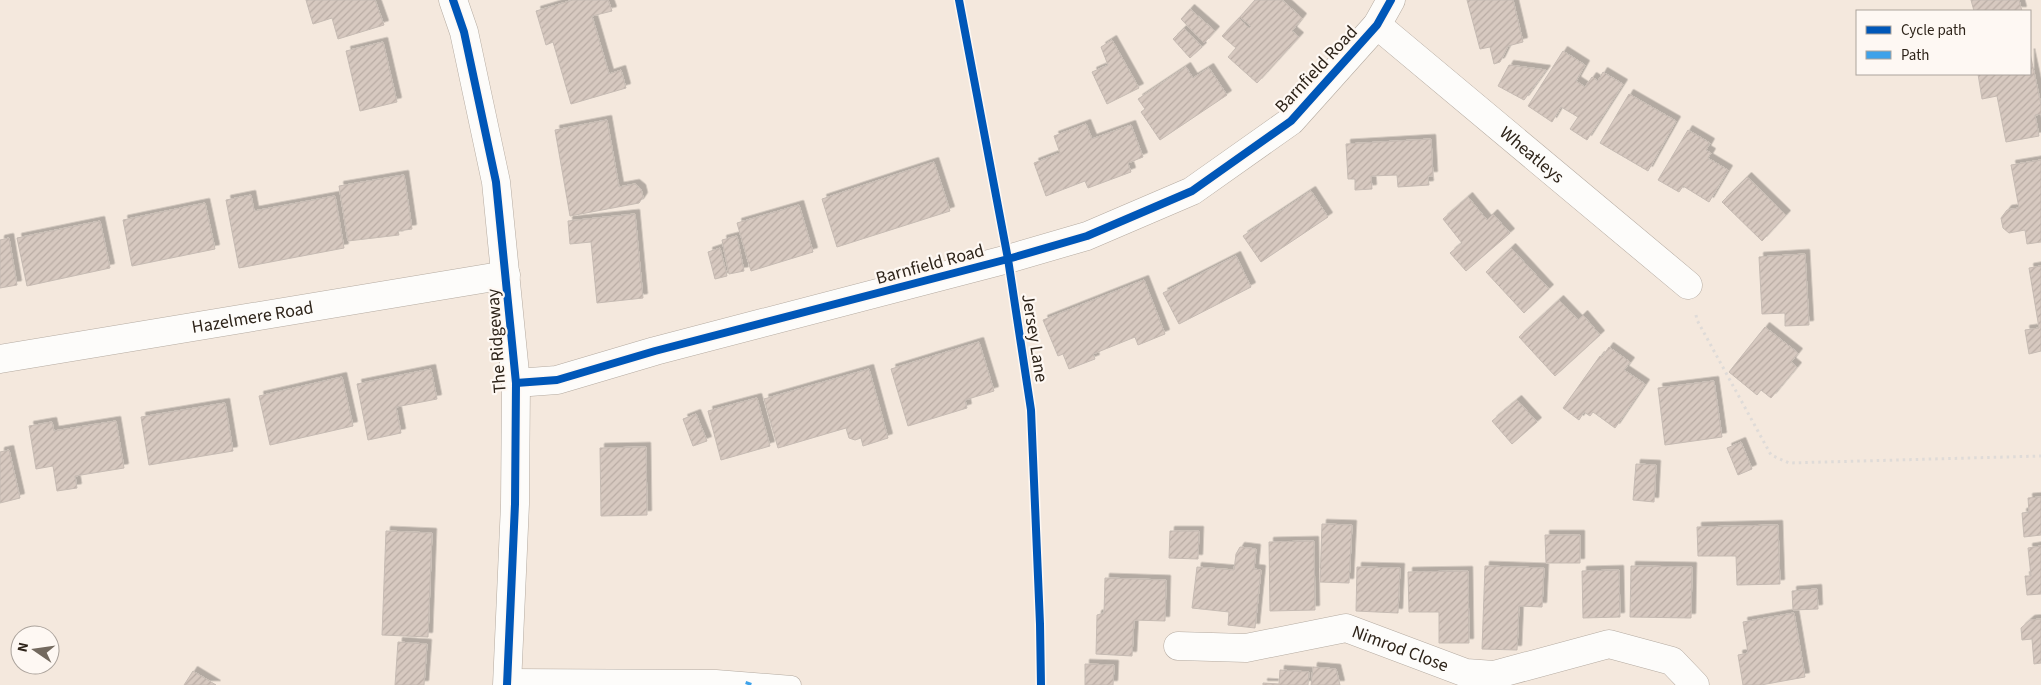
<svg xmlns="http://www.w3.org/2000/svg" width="2041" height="685" viewBox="0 0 2041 685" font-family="'Source Sans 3',sans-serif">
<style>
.building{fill:url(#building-hatch);stroke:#c6bbb3;filter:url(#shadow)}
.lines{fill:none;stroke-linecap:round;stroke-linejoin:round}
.lane-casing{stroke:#b4aaa0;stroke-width:19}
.street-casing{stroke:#b4aaa0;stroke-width:29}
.path{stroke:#dfdbd8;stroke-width:3;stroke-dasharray:2.5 4;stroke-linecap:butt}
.lane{stroke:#fdfcfa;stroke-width:18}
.street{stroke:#fdfcfa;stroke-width:28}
.quiet{stroke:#3ea2ea;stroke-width:6;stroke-dasharray:12 6;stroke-linecap:butt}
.cycleway-casing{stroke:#fef8f3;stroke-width:11}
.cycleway{stroke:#0057b8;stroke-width:8}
.labels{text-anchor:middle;stroke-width:4.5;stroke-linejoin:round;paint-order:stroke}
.street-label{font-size:18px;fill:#2e241a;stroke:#fef8f3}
</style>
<defs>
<pattern id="building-hatch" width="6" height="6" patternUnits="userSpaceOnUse" patternTransform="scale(1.25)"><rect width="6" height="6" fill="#d7c9c0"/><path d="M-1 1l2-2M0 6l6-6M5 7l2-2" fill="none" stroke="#b9aca4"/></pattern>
<filter id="shadow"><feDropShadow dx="4.5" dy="-4.5" stdDeviation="0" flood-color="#0004"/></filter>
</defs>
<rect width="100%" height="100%" fill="#f4e8dd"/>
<!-- building -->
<path class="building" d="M 306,0 L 375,0 L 384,25 L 338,39 L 332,18 L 313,24 Z
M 573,0 L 608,0 L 612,11 L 592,16 L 609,74 L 621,70 L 626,88 L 571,104 L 553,42 L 546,45 L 536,11 Z
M 1255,0 L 1282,0 L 1302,18 L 1292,31 L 1299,37 L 1257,83 L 1228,57 L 1236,48 L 1222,36 L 1239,18 L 1249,28 L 1251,26 L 1240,17 Z
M 1467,0 L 1513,0 L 1523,42 L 1508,46 L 1500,62 L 1494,64 L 1490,47 L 1480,49 Z
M 1971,0 L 2019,0 L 2022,11 L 1974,11 Z
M 1190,9 L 1215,31 L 1204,43 L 1181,19 Z
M 1184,28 L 1202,47 L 1190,58 L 1173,39 Z
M 1112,40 L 1139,88 L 1107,104 L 1092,72 L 1108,65 L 1101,47 Z
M 383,42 L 397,102 L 360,111 L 346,51 Z
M 1563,51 L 1585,65 L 1576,81 L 1585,87 L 1592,77 L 1598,81 L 1603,72 L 1623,84 L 1587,140 L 1570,129 L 1578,117 L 1561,107 L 1552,122 L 1528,106 Z
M 2030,53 L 2041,105 L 2041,114 L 2035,115 L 2039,136 L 2006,142 L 1997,96 L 1982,99 L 1978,74 L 2030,74 Z
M 1509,65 L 1546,70 L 1524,100 L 1498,86 Z
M 1186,67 L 1193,78 L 1209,68 L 1227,95 L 1160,140 L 1141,112 L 1145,109 L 1138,99 Z
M 1629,94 L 1676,121 L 1648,171 L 1600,143 Z
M 607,120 L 619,187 L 635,184 L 641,189 L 643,197 L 639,203 L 570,216 L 555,130 Z
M 1086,124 L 1092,139 L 1131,125 L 1143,157 L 1128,163 L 1131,172 L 1088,188 L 1085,181 L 1046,196 L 1034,163 L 1060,153 L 1054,136 Z
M 1688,130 L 1710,143 L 1706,150 L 1711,153 L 1708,158 L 1728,170 L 1709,202 L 1683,186 L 1679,192 L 1658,180 Z
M 1431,139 L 1433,176 L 1428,176 L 1429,185 L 1398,187 L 1397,175 L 1371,176 L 1372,189 L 1355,190 L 1355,179 L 1348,179 L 1346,144 Z
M 2041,160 L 2041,242 L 2027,244 L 2025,230 L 2009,233 L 2003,228 L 2001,218 L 2007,210 L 2019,208 L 2011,165 Z
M 934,162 L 950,211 L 837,247 L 822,199 Z
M 404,175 L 412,229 L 398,231 L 399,235 L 348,241 L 339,186 Z
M 1747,177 L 1786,215 L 1762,241 L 1722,202 Z
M 1311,191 L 1328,217 L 1261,262 L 1243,236 Z
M 251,195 L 254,211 L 335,196 L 344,248 L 239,268 L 226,200 Z
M 1468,197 L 1487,220 L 1493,214 L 1510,233 L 1466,271 L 1450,253 L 1462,243 L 1443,219 Z
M 205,203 L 215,249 L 132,266 L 123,220 Z
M 799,205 L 813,252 L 751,271 L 737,223 Z
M 635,214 L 643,298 L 597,303 L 591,242 L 570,244 L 568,221 Z
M 100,221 L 110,268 L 27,286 L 17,238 Z
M 737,236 L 744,271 L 729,274 L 722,240 Z
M 9,238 L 17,285 L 0,288 L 0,240 Z
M 720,248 L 727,276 L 715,279 L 708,252 Z
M 1511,248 L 1549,289 L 1524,313 L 1486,272 Z
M 1805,254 L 1809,325 L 1785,326 L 1785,313 L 1762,314 L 1759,257 Z
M 1236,256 L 1251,287 L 1179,324 L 1163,293 Z
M 2041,266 L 2041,351 L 2029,354 L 2025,330 L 2039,328 L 2029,268 Z
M 1144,280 L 1165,334 L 1138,345 L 1135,337 L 1093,354 L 1095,359 L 1069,369 L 1063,354 L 1058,356 L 1043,320 Z
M 1559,300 L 1578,320 L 1583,315 L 1600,335 L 1555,376 L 1519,337 Z
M 1765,327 L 1798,353 L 1791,362 L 1797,367 L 1771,398 L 1761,390 L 1757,395 L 1729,372 Z
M 979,342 L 994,391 L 965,400 L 967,408 L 908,426 L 891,369 Z
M 1609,347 L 1630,362 L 1624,370 L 1645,384 L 1615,428 L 1593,412 L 1590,416 L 1584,412 L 1579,420 L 1563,408 L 1600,356 L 1602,357 Z
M 431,369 L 437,399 L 396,407 L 401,433 L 368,440 L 357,384 Z
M 869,369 L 888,438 L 863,446 L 861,438 L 855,440 L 849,438 L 846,428 L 778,448 L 764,399 Z
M 342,377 L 353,426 L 270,445 L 259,396 Z
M 1714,381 L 1722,437 L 1665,445 L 1658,388 Z
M 757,398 L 770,446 L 721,460 L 708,411 Z
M 1517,400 L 1537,422 L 1512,444 L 1492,421 Z
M 225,403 L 233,451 L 149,465 L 141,417 Z
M 696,414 L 707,441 L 693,446 L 683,419 Z
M 116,421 L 124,468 L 75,476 L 77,488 L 57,491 L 53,466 L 36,469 L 29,426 L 52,422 L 54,431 Z
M 1741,442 L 1752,469 L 1738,475 L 1727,448 Z
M 646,447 L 647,515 L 601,516 L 600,448 Z
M 9,450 L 20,498 L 0,503 L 0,452 Z
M 1636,464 L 1656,465 L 1654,502 L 1633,500 Z
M 2041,497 L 2041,535 L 2024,537 L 2022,513 L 2029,512 L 2028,498 Z
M 1322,524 L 1352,525 L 1349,583 L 1320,582 Z
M 1778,525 L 1780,584 L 1737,585 L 1736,556 L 1698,556 L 1697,527 Z
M 386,531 L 432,533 L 428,637 L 382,635 Z
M 1170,531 L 1199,531 L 1198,559 L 1169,558 Z
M 1545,535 L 1580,535 L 1580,563 L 1546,563 Z
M 1314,541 L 1315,610 L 1270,611 L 1269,542 Z
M 2041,546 L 2041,594 L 2027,595 L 2025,576 L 2031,576 L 2028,548 Z
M 1240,547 L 1256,549 L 1254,569 L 1261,570 L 1255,628 L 1228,625 L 1229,612 L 1192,608 L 1197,567 L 1234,570 L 1236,554 Z
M 1485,566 L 1544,568 L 1542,607 L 1519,606 L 1517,650 L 1482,649 Z
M 1631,566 L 1692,567 L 1691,618 L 1630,617 Z
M 1357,567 L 1400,568 L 1398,613 L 1356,611 Z
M 1619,570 L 1620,617 L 1583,618 L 1582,571 Z
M 1468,571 L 1469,643 L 1439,643 L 1439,612 L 1409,612 L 1408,572 Z
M 1105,578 L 1166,580 L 1165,621 L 1134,620 L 1132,656 L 1096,654 L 1097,615 L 1104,613 Z
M 1817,589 L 1818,609 L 1793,610 L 1792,591 Z
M 1794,613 L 1805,677 L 1761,685 L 1743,685 L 1738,655 L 1748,653 L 1743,622 Z
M 2041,619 L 2041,663 L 2034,664 L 2032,639 L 2022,640 L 2021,628 L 2030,620 Z
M 398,642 L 427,644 L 424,685 L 395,685 Z
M 1085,664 L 1114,665 L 1113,685 L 1085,685 Z
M 1313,667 L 1336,669 L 1340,685 L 1311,685 Z
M 1280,670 L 1309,672 L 1308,685 L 1263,685 L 1263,683 L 1279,684 Z
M 193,671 L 216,685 L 184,685 Z"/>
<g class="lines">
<defs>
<path id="lane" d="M 507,678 L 716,679 L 792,685"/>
<g id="street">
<path d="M 453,0 L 464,32 L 496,182 L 516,383 L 515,504 L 507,685"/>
<path id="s1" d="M 1377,25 L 1688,285"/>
<path id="s2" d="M 0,359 L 506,275"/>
<path d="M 516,383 L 557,380 L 655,351 L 1008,259 L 1087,236 L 1192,191 L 1291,121 L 1377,25 L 1391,0"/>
<path id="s3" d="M 1178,646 L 1246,648 L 1346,628 L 1466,673 L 1494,675 L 1609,644 L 1672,661 L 1695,685"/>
</g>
</defs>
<!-- lane casing -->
<use href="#lane" class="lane-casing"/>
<!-- street casing -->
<use href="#street" class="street-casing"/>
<!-- path -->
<path class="path" d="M 1696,315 L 1697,320 L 1771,455 L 1789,463 L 2041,456"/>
<!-- lane -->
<use href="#lane" class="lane"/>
<!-- street -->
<use href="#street" class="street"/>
<!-- quiet -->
<path class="quiet" d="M 748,685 L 749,682"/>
<defs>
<path id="cycleway" d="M 453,0 L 464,32 L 496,182 L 516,383 L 515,504 L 507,685
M 959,0 L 1008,259 L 1031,410 L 1040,624 L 1041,685
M 516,383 L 557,380 L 655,351 L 1008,259 L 1087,236 L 1192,191 L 1291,121 L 1377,25 L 1391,0"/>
</defs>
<!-- cycleway casing -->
<use href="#cycleway" class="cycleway-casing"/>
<!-- cycleway -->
<use href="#cycleway" class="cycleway"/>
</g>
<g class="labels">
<!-- street labels -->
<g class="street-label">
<text transform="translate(1316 69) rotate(-47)" y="6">Barnfield Road</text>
<text dy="6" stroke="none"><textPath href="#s1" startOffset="202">Wheatleys</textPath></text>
<text transform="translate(930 264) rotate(-15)" y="6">Barnfield Road</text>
<text dy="6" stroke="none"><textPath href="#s2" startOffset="256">Hazelmere Road</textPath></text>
<text transform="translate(1035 338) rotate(81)" y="6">Jersey Lane</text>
<text transform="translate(496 341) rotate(-94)" y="6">The Ridgeway</text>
<text dy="6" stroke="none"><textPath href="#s3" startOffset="228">Nimrod Close</textPath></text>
</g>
</g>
<!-- legend -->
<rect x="1856" y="10" width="175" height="65" fill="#fef8f3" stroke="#aba39c"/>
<rect x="1866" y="26" width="25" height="8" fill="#0057b8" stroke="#aba39c"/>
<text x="1901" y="35" font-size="15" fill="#2e241a">Cycle path</text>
<rect x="1866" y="51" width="25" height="8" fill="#3ea2ea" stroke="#aba39c"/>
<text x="1901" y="60" font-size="15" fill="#2e241a">Path</text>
<!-- north arrow -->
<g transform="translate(35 650) rotate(283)"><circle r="24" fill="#fef8f3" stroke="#aba39c"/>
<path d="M0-4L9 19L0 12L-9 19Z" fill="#73695e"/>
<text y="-8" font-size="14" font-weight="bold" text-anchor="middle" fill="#2e241a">N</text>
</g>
</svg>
